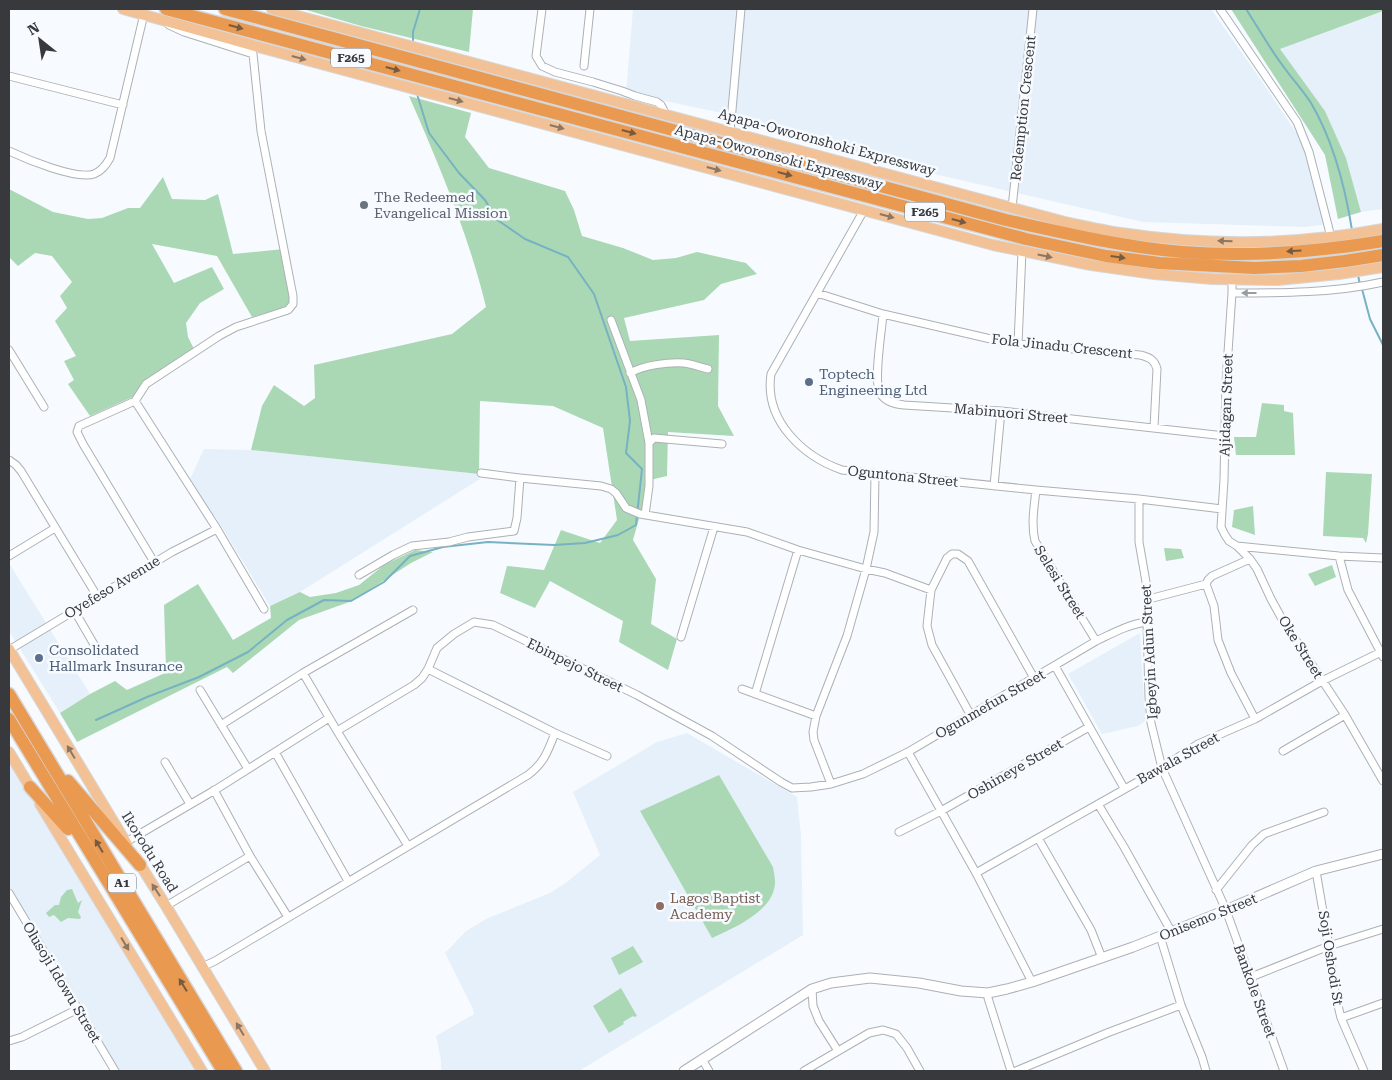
<svg xmlns="http://www.w3.org/2000/svg" width="1392" height="1080" viewBox="0 0 1392 1080" font-family="'Roboto Serif',serif">
<style>
.built{fill:#e6f0fa}
.green{fill:#aad8b4}
.lines{fill:none;stroke-linecap:round;stroke-linejoin:round}
.stream{stroke:#77b2c2;stroke-width:2}
.street-casing{stroke:#abb1b7;stroke-width:9}
.secondary-casing{stroke:#abb1b7;stroke-width:11}
.primary-casing{stroke:#d7d7d8;stroke-width:12}
.highway-casing{stroke:#d7d7d8;stroke-width:15}
.street{stroke:#fff;stroke-width:7}
.secondary{stroke:#fff;stroke-width:9}
.primary{stroke:#f2c296;stroke-width:10}
.highway{stroke:#ea9950;stroke-width:12}
.oneway{fill:#765b43}
.oneway2{fill:#8b7764}
.oneway3{fill:#9b9c9e}
.worship-dot{fill:#6b7280;stroke:#f7fbff;stroke-width:2}
.service-dot{fill:#5c6f8a;stroke:#f7fbff;stroke-width:2}
.education-dot{fill:#8d6e63;stroke:#f7fbff;stroke-width:2}
.labels{text-anchor:middle;stroke-width:5;stroke-linejoin:round;paint-order:stroke}
.shield{fill:#f7fbff;stroke:#717376;stroke-width:1}
.shield-label{font-size:12px;font-weight:bold;fill:#37393c}
.street-label{font-size:14px;fill:#37393c;stroke:#f7fbff}
.worship-label{font-size:14px;fill:#5b616d;stroke:#f7fbff;text-anchor:start}
.service-label{font-size:14px;fill:#4e5e75;stroke:#f7fbff;text-anchor:start}
.education-label{font-size:14px;fill:#785e54;stroke:#f7fbff;text-anchor:start}
</style>
<rect width="100%" height="100%" fill="#f7fbff"/>
<!-- built -->
<path class="built" d="M 633,9 L 1211,9 L 1261,80 L 1307,149 L 1328,224 L 1306,227 L 1143,222 L 847,154 L 753,126 L 722,113 L 626,93 Z
M 1383,11 L 1383,209 L 1361,212 L 1346,158 L 1325,111 L 1279,49 Z
M 204,449 L 251,450 L 478,474 L 480,479 L 300,592 L 270,606 L 215,516 L 206,520 L 186,488 Z
M 9,563 L 90,694 L 60,713 L 9,631 Z
M 1140,633 L 1144,702 L 1147,720 L 1138,726 L 1102,734 L 1068,674 Z
M 687,733 L 797,797 L 801,835 L 803,935 L 579,1071 L 443,1071 L 441,1069 L 441,1060 L 436,1036 L 474,1014 L 473,1009 L 445,953 L 466,931 L 486,919 L 550,893 L 567,882 L 600,855 L 573,792 L 657,742 Z
M 9,755 L 197,1071 L 114,1071 L 9,896 Z"/>
<!-- green -->
<path class="green" d="M 303,9 L 473,9 L 469,52 L 361,26 Z
M 1231,9 L 1383,9 L 1383,11 L 1280,49 L 1325,111 L 1346,158 L 1361,212 L 1338,219 L 1325,155 Z
M 409,96 L 471,113 L 465,137 L 489,168 L 565,191 L 574,210 L 582,236 L 623,248 L 653,260 L 676,258 L 697,252 L 746,263 L 757,274 L 721,284 L 704,300 L 624,318 L 630,341 L 719,335 L 718,406 L 734,436 L 668,432 L 667,476 L 650,480 L 633,540 L 656,579 L 651,624 L 677,639 L 668,670 L 619,642 L 623,621 L 550,581 L 535,608 L 500,593 L 507,566 L 544,570 L 561,530 L 600,543 L 617,520 L 603,428 L 553,406 L 480,401 L 479,474 L 251,450 L 262,406 L 274,385 L 304,406 L 315,398 L 314,365 L 452,334 L 486,307 C 468,233 439,165 409,96 Z
M 163,177 L 172,199 L 205,200 L 218,194 L 233,254 L 284,249 L 293,305 L 252,317 L 217,256 L 152,244 L 174,283 L 212,267 L 224,289 L 200,303 L 186,323 L 188,337 L 194,349 L 142,383 L 137,395 L 90,416 L 68,384 L 74,380 L 64,361 L 76,356 L 55,321 L 67,308 L 60,296 L 72,282 L 52,256 L 35,253 L 18,266 L 9,257 L 9,189 L 53,212 L 88,219 L 102,218 L 128,208 L 140,208 Z
M 1262,403 L 1284,405 L 1284,411 L 1293,413 L 1295,455 L 1236,455 L 1234,437 L 1256,437 Z
M 1326,472 L 1372,474 L 1368,534 L 1366,543 L 1363,538 L 1323,536 Z
M 1253,506 L 1255,535 L 1232,527 L 1234,510 Z
M 1164,548 L 1181,549 L 1184,558 L 1166,561 Z
M 415,550 L 433,552 L 411,563 L 352,601 L 299,620 L 233,673 L 227,667 L 77,742 L 60,713 L 90,694 L 115,681 L 127,690 L 165,673 L 166,669 L 164,605 L 198,584 L 233,640 L 271,618 L 270,606 L 300,592 L 310,597 L 336,593 L 359,585 L 384,565 Z
M 1332,565 L 1336,577 L 1315,586 L 1308,574 Z
M 719,775 L 773,867 C 774,872 775,878 775,883 C 774,911 734,928 712,938 L 640,811 Z
M 72,889 L 78,903 L 82,900 L 78,912 L 81,917 L 80,919 L 68,918 L 61,922 L 54,915 L 49,917 L 46,913 L 55,905 L 59,905 L 61,897 L 67,890 Z
M 633,946 L 643,962 L 619,975 L 611,958 Z
M 621,988 L 637,1016 L 634,1017 L 633,1016 L 623,1022 L 624,1024 L 609,1033 L 593,1006 Z"/>
<g class="lines">
<!-- stream -->
<path class="stream" d="M 1246,9 C 1259,29 1271,51 1286,70 C 1294,81 1304,92 1311,103 C 1334,142 1345,186 1352,230
M 413,43 L 413,32 L 420,9
M 1358,275 L 1360,285
M 1362,289 L 1370,319 L 1383,345
M 96,720 L 147,697 L 199,677 L 248,652 L 287,620 L 324,600 L 351,601 L 384,582 L 410,556 L 443,547 L 488,542 L 554,545 L 585,543 L 618,535 L 636,525 L 642,469 L 626,453 L 630,421 L 626,387 L 594,294 L 568,257 L 525,239 L 496,219 L 485,200 L 459,173 L 429,133 L 417,94"/>
<defs>
<path id="street" d="M 542,9 L 536,56 L 542,66 L 555,72 L 593,82 L 622,91 L 635,96 L 657,102 L 661,105 L 666,115
M 1220,9 L 1297,122 L 1309,152 L 1331,237
M 584,66 L 590,9
M 9,76 L 123,105
M 730,132 L 741,9
M 9,151 C 26,159 76,180 94,174 C 102,171 106,165 110,158 L 144,14
M 1012,208 L 1033,9
M 864,210 L 771,374 C 764,420 802,456 842,470 L 1036,490 L 1139,499 L 1222,509
M 1232,279 L 1232,293 L 1226,382 L 1224,480 L 1221,527 L 1225,535 L 1229,541 L 1237,546 L 1250,559 L 1257,569 L 1271,599 L 1282,619 L 1345,715 L 1383,781
M 817,293 L 883,314 L 995,340 L 1018,344 L 1140,355 C 1149,357 1155,360 1157,369 L 1154,427
M 1232,293 C 1282,293 1334,293 1383,282
M 883,314 C 882,330 873,381 880,393 C 885,402 895,404 904,405 L 1001,411 L 1225,436
M 611,320 L 641,400 L 649,443
M 1018,344 L 1022,251
M 9,350 L 44,407
M 630,373 C 644,365 668,362 684,363 C 692,364 700,367 708,369
M 135,401 L 217,529 L 264,609
M 9,460 L 16,465 L 21,471 L 97,596
M 481,473 L 520,478
M 994,486 L 1001,411
M 1036,490 C 1034,508 1031,524 1035,541 L 1096,641
M 1139,499 L 1139,542 L 1149,599 L 1147,622 L 1149,697 L 1151,723 L 1162,768 L 1226,910 L 1284,1071
M 645,515 L 649,486 L 649,443 L 654,438 L 722,444
M 1237,546 L 1339,556 L 1383,558
M 9,556 L 55,528
M 1339,556 L 1348,590 L 1383,657
M 154,562 L 83,444 L 77,432 L 79,426 L 135,401 L 146,384 L 219,336 L 236,327 L 288,310 L 293,304 L 293,296 L 261,131 L 253,54 L 184,32 L 169,25
M 359,575 L 393,555 L 412,546 L 449,542 L 468,537 L 514,531 L 517,518 L 520,478 L 601,486 L 611,489 L 616,493 L 626,508 L 640,514 L 747,532 L 798,550 L 866,569 L 885,573 L 931,590
M 1206,584 L 1214,606 L 1218,640 L 1231,673 L 1255,719
M 1149,599 L 1206,584 L 1208,580 L 1212,576 L 1250,559
M 74,610 L 99,653
M 681,637 L 714,527
M 9,650 L 172,552 L 217,529
M 1055,666 L 1124,788
M 428,669 L 555,733 L 607,756
M 303,673 L 337,731 L 408,846
M 742,689 L 816,716
M 200,690 L 248,769
M 755,694 L 798,550
M 970,714 L 932,645 L 927,626 L 931,590 L 947,558 L 952,554 L 958,554 L 968,561 L 1034,678
M 221,725 L 303,673 L 413,610
M 337,731 L 414,685 L 422,678 L 428,669 L 437,648 L 454,634 L 474,622 L 493,625 L 637,695 L 712,736 L 781,782 L 792,788 L 811,787 L 831,784 L 863,774 L 908,752 L 1096,641 C 1113,633 1129,624 1147,622
M 1283,751 L 1345,715
M 275,752 L 348,881
M 908,752 L 976,873 L 1032,982
M 165,762 L 190,804
M 831,784 L 814,740 L 813,732 L 816,716 L 847,636 L 866,569 L 874,532 L 875,474
M 214,790 L 250,856 L 288,917
M 1098,804 L 1124,847 L 1171,931
M 899,832 L 941,811 L 1089,727
M 1038,838 L 1091,930 L 1102,958
M 126,842 L 215,790 L 329,718
M 1316,871 L 1329,946 L 1335,993 L 1341,1018 L 1364,1071
M 976,873 L 1162,768 L 1198,744 L 1255,719 L 1322,681 L 1383,651
M 1216,890 L 1252,845 L 1264,834 L 1324,812
M 9,893 L 115,1071
M 166,906 L 250,856
M 1160,936 L 1181,1005 L 1202,1057 L 1206,1071
M 202,967 L 215,961 L 528,775 C 544,763 548,751 555,733
M 1251,977 L 1329,946 L 1383,929
M 812,989 L 813,1006 L 819,1021 L 838,1051
M 988,993 L 988,998 L 1011,1071
M 1341,1018 L 1383,1003
M 9,1041 L 22,1037 L 78,1009
M 702,1059 L 709,1071
M 804,1071 L 869,1033 L 883,1030 L 896,1034 L 907,1048 L 920,1071
M 1016,1071 L 1107,1033 L 1181,1005"/>
<path id="secondary" d="M 684,1071 L 812,989 L 831,983 L 870,978 L 919,983 L 961,991 L 988,993 L 1007,989 L 1032,982 L 1133,947 L 1226,910 L 1316,871 L 1383,854"/>
<path id="primary" d="M 123,9 L 255,46 L 993,245 L 1091,265 L 1154,274 L 1212,279 L 1278,280 L 1339,274 L 1383,267
M 272,9 L 1065,222 C 1084,226 1102,230 1121,233 C 1207,246 1298,245 1383,229
M 9,649 L 127,844
M 9,752 L 33,792
M 40,804 L 202,1071
M 136,858 L 166,906 L 265,1071"/>
<path id="highway" d="M 166,9 L 1026,239 L 1106,256 L 1159,263 L 1255,268 L 1301,266 L 1345,261 L 1383,255
M 225,9 L 1006,220 C 1064,233 1123,247 1182,252 C 1249,257 1318,252 1383,241
M 9,694 L 236,1071
M 9,719 L 223,1071
M 68,781 L 140,865
M 30,787 L 68,829"/>
</defs>
<!-- street casing -->
<use href="#street" class="street-casing"/>
<!-- secondary casing -->
<use href="#secondary" class="secondary-casing"/>
<!-- primary casing -->
<use href="#primary" class="primary-casing"/>
<!-- highway casing -->
<use href="#highway" class="highway-casing"/>
<!-- street -->
<use href="#street" class="street"/>
<!-- secondary -->
<use href="#secondary" class="secondary"/>
<!-- primary -->
<use href="#primary" class="primary"/>
<!-- highway -->
<use href="#highway" class="highway"/>
</g>
<!-- one-way arrows -->
<defs><path id="oneway-solid" d="M-6-.8H1V-3.2L6.5 0L1 3.2V.8H-6Z" transform="scale(1.25)"/></defs>
<g class="oneway">
<use href="#oneway-solid" transform="translate(236 27) rotate(15)"/>
<use href="#oneway-solid" transform="translate(393 69) rotate(15)"/>
<use href="#oneway-solid" transform="translate(629 132) rotate(15)"/>
<use href="#oneway-solid" transform="translate(785 174) rotate(15)"/>
<use href="#oneway-solid" transform="translate(959 221) rotate(15)"/>
<use href="#oneway-solid" transform="translate(1294 251) rotate(176)"/>
<use href="#oneway-solid" transform="translate(1118 257) rotate(8)"/>
<use href="#oneway-solid" transform="translate(99 846) rotate(-121)"/>
<use href="#oneway-solid" transform="translate(183 985) rotate(-122)"/>
</g>
<g class="oneway2">
<use href="#oneway-solid" transform="translate(299 58) rotate(15)"/>
<use href="#oneway-solid" transform="translate(456 100) rotate(15)"/>
<use href="#oneway-solid" transform="translate(557 127) rotate(15)"/>
<use href="#oneway-solid" transform="translate(714 169) rotate(15)"/>
<use href="#oneway-solid" transform="translate(887 216) rotate(15)"/>
<use href="#oneway-solid" transform="translate(1225 241) rotate(-178)"/>
<use href="#oneway-solid" transform="translate(1045 256) rotate(12)"/>
<use href="#oneway-solid" transform="translate(71 752) rotate(-121)"/>
<use href="#oneway-solid" transform="translate(156 890) rotate(-123)"/>
<use href="#oneway-solid" transform="translate(125 944) rotate(59)"/>
<use href="#oneway-solid" transform="translate(240 1029) rotate(-121)"/>
</g>
<use class="oneway3" href="#oneway-solid" transform="translate(1249 293) rotate(-180)"/>
<!-- markers -->
<circle class="worship-dot" cx="364" cy="205" r="5"/>
<g class="service-dot">
<circle cx="809" cy="382" r="5"/>
<circle cx="39" cy="658" r="5"/>
</g>
<circle class="education-dot" cx="660" cy="906" r="5"/>
<g class="labels">
<!-- shield labels -->
<g class="shield">
<rect x="331" y="48.5" width="40" height="19" rx="4"/>
<rect x="905" y="202.5" width="40" height="19" rx="4"/>
<rect x="108" y="873.5" width="28" height="19" rx="4"/>
</g>
<g class="shield-label">
<text x="351" y="62">F265</text>
<text x="925" y="216">F265</text>
<text x="122" y="887">A1</text>
</g>
<!-- street labels -->
<g class="street-label">
<text transform="translate(1023 108) rotate(-84)" y="5">Redemption Crescent</text>
<text transform="translate(827 142) rotate(15)" y="5">Apapa-Oworonshoki Expressway</text>
<text transform="translate(779 157) rotate(15)" y="5">Apapa-Oworonsoki Expressway</text>
<text transform="translate(1062 346) rotate(6)" y="5">Fola Jinadu Crescent</text>
<text transform="translate(1226 405) rotate(-88)" y="5">Ajidagan Street</text>
<text transform="translate(1011 413) rotate(5)" y="5">Mabinuori Street</text>
<text transform="translate(903 476) rotate(6)" y="5">Oguntona Street</text>
<text transform="translate(1060 582) rotate(58)" y="5">Selesi Street</text>
<text transform="translate(112 587) rotate(-31)" y="5">Oyefeso Avenue</text>
<text transform="translate(1301 647) rotate(58)" y="5">Oke Street</text>
<text transform="translate(1149 652) rotate(-93)" y="5">Igbeyin Adun Street</text>
<text transform="translate(575 665) rotate(26)" y="5">Ebinpejo Street</text>
<text transform="translate(990 704) rotate(-30)" y="5">Ogunmefun Street</text>
<text transform="translate(1178 758) rotate(-29)" y="5">Bawala Street</text>
<text transform="translate(1015 769) rotate(-30)" y="5">Oshineye Street</text>
<text transform="translate(150 852) rotate(58)" y="5">Ikorodu Road</text>
<text transform="translate(1208 917) rotate(-22)" y="5">Onisemo Street</text>
<text transform="translate(1331 958) rotate(81)" y="5">Soji Oshodi St</text>
<text transform="translate(62 982) rotate(59)" y="5">Olusoji Idowu Street</text>
<text transform="translate(1255 991) rotate(70)" y="5">Bankole Street</text>
</g>
<!-- worship labels -->
<g class="worship-label">
<text x="374" y="202">The Redeemed<tspan x="374" dy="16">Evangelical Mission</tspan></text>
</g>
<!-- service labels -->
<g class="service-label">
<text x="819" y="379">Toptech<tspan x="819" dy="16">Engineering Ltd</tspan></text>
<text x="49" y="655">Consolidated<tspan x="49" dy="16">Hallmark Insurance</tspan></text>
</g>
<!-- education labels -->
<g class="education-label">
<text x="670" y="903">Lagos Baptist<tspan x="670" dy="16">Academy</tspan></text>
</g>
</g>
<!-- border -->
<rect width="1392" height="1080" fill="none" stroke="#37393c" stroke-width="20"/>
<!-- north arrow -->
<g transform="translate(40 40) rotate(330)" stroke="#f7fbff" stroke-width="4" paint-order="stroke">
<path d="M0-4L9 19L0 12L-9 19Z" fill="#37393c"/>
<text y="-8" font-size="14" font-weight="bold" text-anchor="middle" fill="#37393c">N</text>
</g>
</svg>
